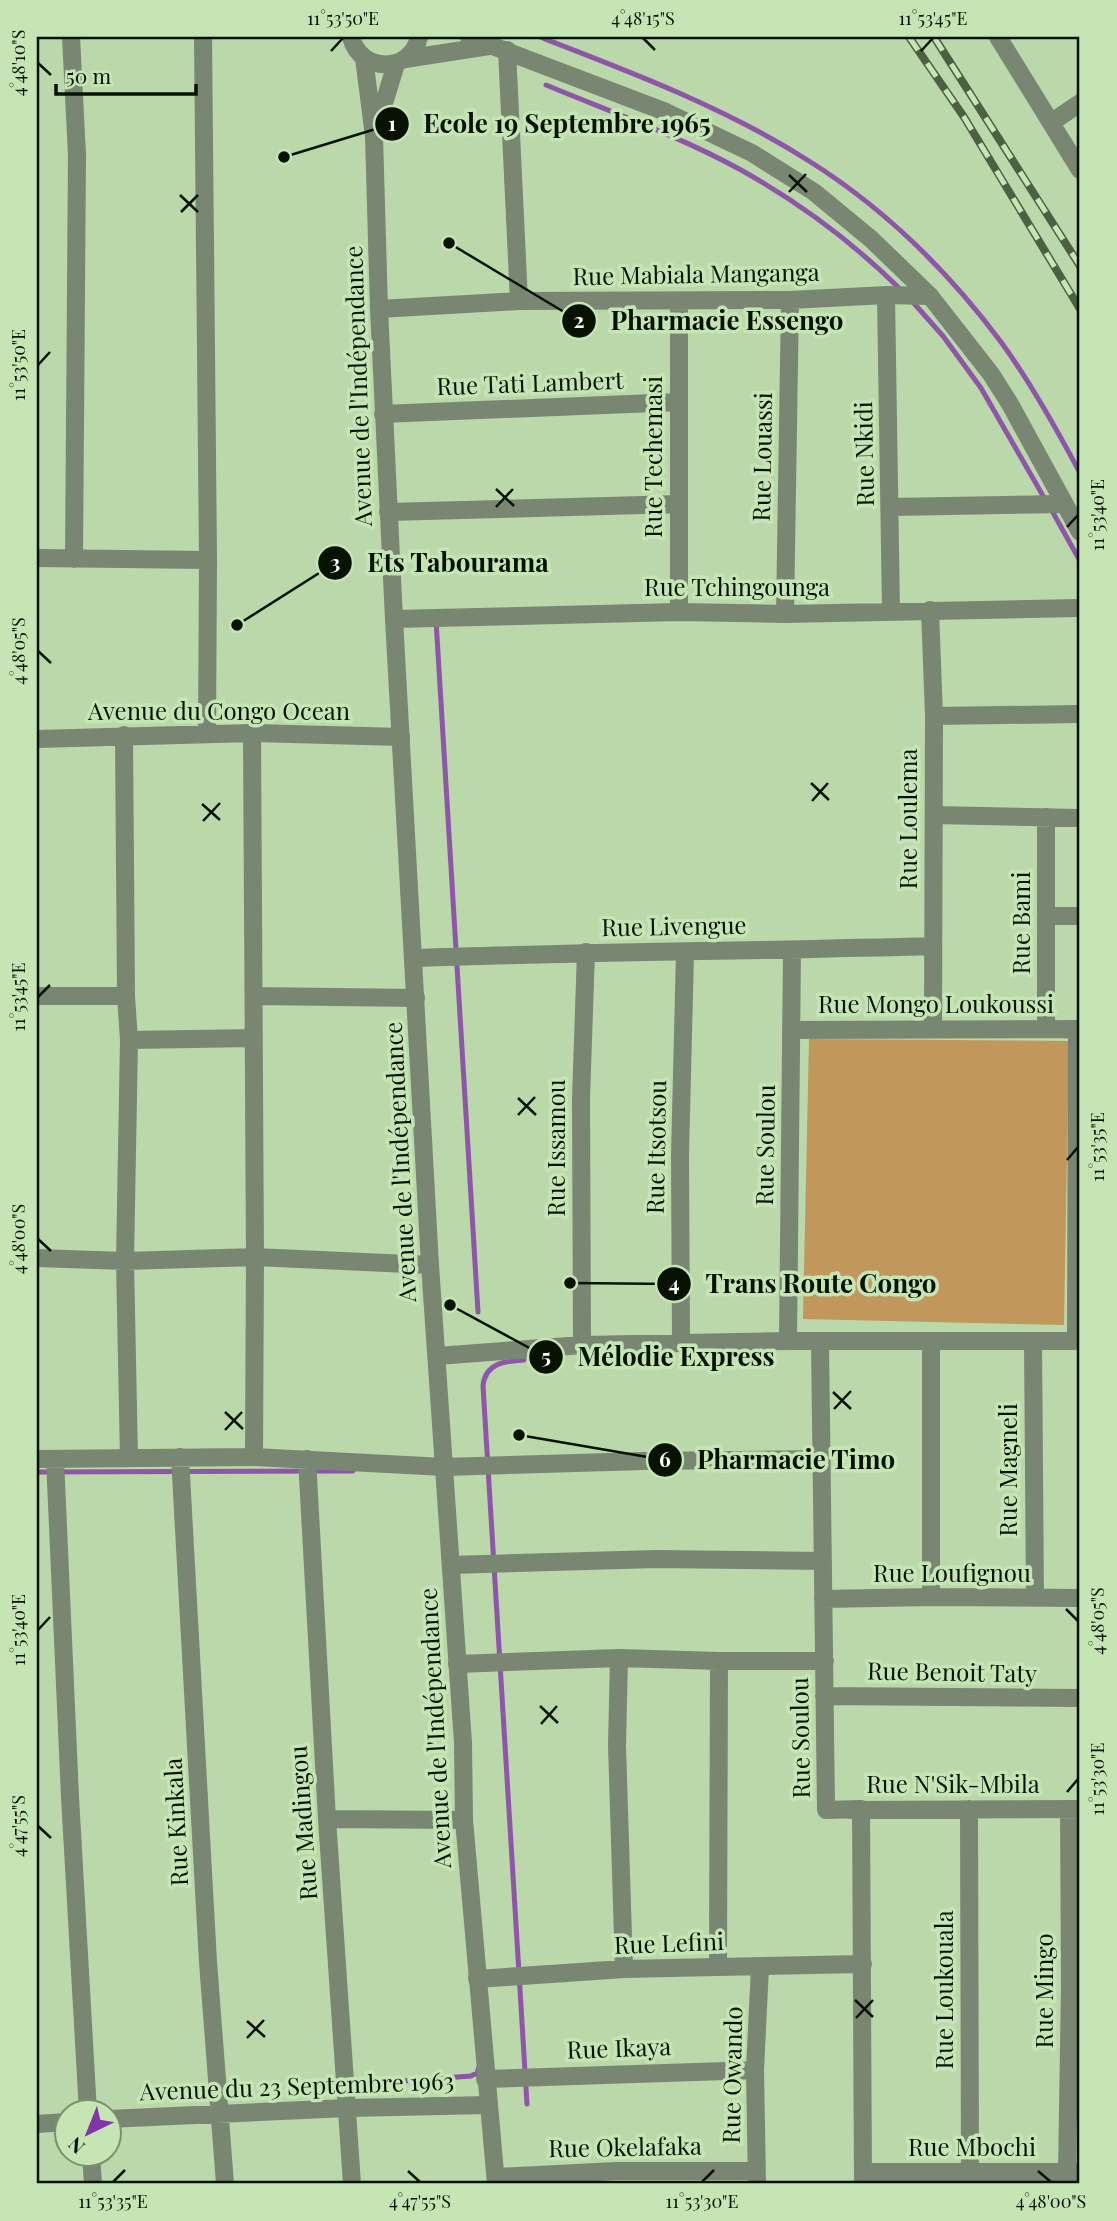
<svg xmlns="http://www.w3.org/2000/svg" width="1117" height="2221" viewBox="0 0 1117 2221" font-family="'Playfair Display',serif">
<style>
.green{fill:#c1975c}
.lines{fill:none;stroke-linecap:round;stroke-linejoin:round}
.stream{stroke:#8e55a8;stroke-width:5}
.minor{stroke:#798672;stroke-width:18}
.tertiary{stroke:#798672;stroke-width:18}
.rail-casing{stroke:#4e6044;stroke-width:8}
.rail{stroke:#c6e5b5;stroke-width:5;stroke-dasharray:16;stroke-linecap:butt}
.ticks{fill:none;stroke:#081203;stroke-width:2.5}
.labels{text-anchor:middle;stroke-width:7;stroke-linejoin:round;paint-order:stroke}
.street-label{font-size:24px;fill:#081203;stroke:#c6e5b5}
.leader{fill:none;stroke:#081203;stroke-width:2.5}
.callout-dot{fill:#081203;stroke:#c6e5b5;stroke-width:2.5}
.mark-label{font-size:21px;text-anchor:middle;font-weight:bold;fill:#fff}
.callout-label{font-size:26px;text-anchor:middle;font-weight:bold;fill:#081203;stroke:#c6e5b5;stroke-width:7;stroke-linejoin:round;paint-order:stroke}
.neatline{fill:none;stroke:#081203;stroke-width:2.5}
.ticks-label{font-size:18px;text-anchor:middle;fill:#081203}
</style>
<rect width="100%" height="100%" fill="#bad8a9"/>
<!-- green -->
<path class="green" d="M 809,1039 L 1069,1041 L 1064,1325 L 803,1319 Z"/>
<g class="lines">
<!-- stream -->
<path class="stream" d="M 540,37 C 631,72 726,108 809,161 C 884,208 948,271 1001,342 C 1031,383 1056,428 1080,473
M 546,85 C 611,112 679,136 741,170 C 800,203 854,243 902,291
M 911,300 L 943,336 L 981,388 L 1046,501
M 1051,509 L 1080,561
M 436,620 L 478,1312
M 524,1360 C 505,1361 485,1363 483,1386 L 527,2104
M 37,1472 L 353,1471
M 404,2081 L 471,2076 L 477,2073 L 479,2067"/>
<!-- minor -->
<path class="minor" d="M 71,37 L 77,155 L 74,559
M 203,37 L 208,560 L 207,733
M 998,37 L 1080,170
M 507,50 L 519,301
M 1052,122 L 1080,103
M 886,295 L 891,611
M 679,301 L 679,612
M 379,309 L 519,301 L 790,300 L 886,295 L 930,296
M 383,414 L 679,402
M 891,507 L 1064,504
M 388,512 L 679,504
M 37,558 L 208,560
M 930,610 L 934,716 L 933,1029
M 785,614 L 790,300
M 394,619 L 679,612 L 785,614 L 1080,608
M 934,716 L 1080,714
M 252,733 L 255,1257 L 254,1457
M 124,735 L 126,996 L 129,1040 L 125,1261 L 129,1458
M 37,739 L 252,733 L 401,737
M 934,815 L 1080,818
M 1046,817 L 1046,1028
M 1048,916 L 1080,916
M 414,958 C 587,952 760,951 933,946
M 37,996 L 126,996
M 254,996 L 416,998
M 792,1030 L 1080,1029
M 129,1040 L 254,1038
M 37,1258 L 125,1261 L 255,1257 L 430,1265
M 788,1341 L 792,950
M 820,1341 L 826,1810
M 1033,1341 L 1035,1598
M 1076,1341 L 1077,1029
M 681,1342 L 680,1155 L 685,953
M 582,1345 L 581,1099 L 586,952
M 437,1356 L 582,1345 L 788,1341 L 1080,1341
M 180,1457 L 208,1962 L 225,2184
M 37,1459 L 254,1457 L 444,1467 L 644,1461 L 822,1459
M 55,1459 L 70,1797 L 88,2112
M 307,1459 L 327,1819 L 352,2184
M 451,1565 L 656,1559 L 823,1561
M 931,1597 L 931,1342
M 823,1599 L 931,1597 L 1080,1598
M 619,1658 L 617,1745 L 624,1969
M 457,1664 L 619,1658 L 719,1661 L 825,1661
M 824,1696 L 1080,1698
M 969,1809 L 970,2172
M 826,1810 L 861,1809 L 863,2184
M 850,1810 L 1080,1809
M 327,1819 L 464,1820
M 718,1967 L 719,1661
M 477,1979 L 624,1969 L 863,1964
M 485,2079 L 755,2070
M 108,2119 L 348,2108 L 488,2105
M 37,2124 L 66,2122
M 91,2154 L 93,2184
M 863,2172 L 1080,2172
M 1067,2172 L 1070,1986 L 1069,1809
M 496,2177 L 616,2171 L 756,2171
M 757,2184 L 755,2070 L 760,1967"/>
<!-- tertiary -->
<path class="tertiary" d="M 351,37 C 360,73 411,74 419,37
M 469,37 L 666,112 L 752,153 L 814,192 L 871,239 L 930,296 L 991,374 L 1010,404 L 1080,532
M 364,58 L 374,136 L 379,309 L 394,619 L 430,1265 L 463,1743 L 464,1820 L 496,2184
M 405,59 L 489,46
M 376,129 L 396,64"/>
<defs>
<path id="rail" d="M 909,37 L 964,117 L 1080,309
M 934,37 L 1080,266"/>
</defs>
<!-- rail casing -->
<use href="#rail" class="rail-casing"/>
<!-- rail -->
<use href="#rail" class="rail"/>
</g>
<!-- ticks -->
<path class="ticks" d="M 643,38 L 655,50M 331,51 L 343,38M 921,51 L 933,38M 38,63 L 51,75M 789,175 L 807,192M 789,192 L 806,174M 180,195 L 198,212M 181,212 L 198,195M 38,365 L 50,352M 496,489 L 514,506M 496,507 L 513,489M 1067,527 L 1078,515M 38,651 L 51,663M 811,783 L 829,800M 812,801 L 828,783M 202,804 L 220,820M 203,821 L 220,803M 38,997 L 50,985M 518,1098 L 536,1115M 518,1115 L 535,1097M 1067,1160 L 1078,1147M 38,1239 L 51,1251M 833,1392 L 851,1409M 834,1409 L 851,1391M 225,1412 L 243,1429M 225,1430 L 242,1412M 1066,1609 L 1078,1621M 38,1630 L 50,1617M 540,1706 L 558,1723M 541,1724 L 557,1706M 1067,1792 L 1078,1779M 38,1826 L 51,1838M 855,2000 L 873,2017M 856,2018 L 873,2000M 247,2021 L 265,2037M 247,2038 L 264,2020M 408,2171 L 420,2182M 1038,2171 L 1051,2182M 113,2182 L 125,2170M 702,2182 L 714,2170"/>
<g class="labels">
<!-- street labels -->
<g class="street-label">
<text transform="translate(696 275) rotate(-1)" y="8">Rue Mabiala Manganga</text>
<text transform="translate(530 384) rotate(-2)" y="8">Rue Tati Lambert</text>
<text transform="translate(359 386) rotate(-92)" y="8">Avenue de l'Indépendance</text>
<text transform="translate(865 454) rotate(-91)" y="8">Rue Nkidi</text>
<text transform="translate(654 457) rotate(-90)" y="8">Rue Techemasi</text>
<text transform="translate(763 457) rotate(-89)" y="8">Rue Louassi</text>
<text x="737" y="596">Rue Tchingounga</text>
<text x="219" y="720">Avenue du Congo Ocean</text>
<text transform="translate(909 819) rotate(-90)" y="8">Rue Loulema</text>
<text transform="translate(1022 923) rotate(-90)" y="8">Rue Bami</text>
<text transform="translate(674 927) rotate(-1)" y="8">Rue Livengue</text>
<text x="936" y="1013">Rue Mongo Loukoussi</text>
<text transform="translate(766 1145) rotate(-89)" y="8">Rue Soulou</text>
<text transform="translate(657 1147) rotate(-89)" y="8">Rue Itsotsou</text>
<text transform="translate(557 1148) rotate(-90)" y="8">Rue Issamou</text>
<text transform="translate(401 1162) rotate(-93)" y="8">Avenue de l'Indépendance</text>
<text transform="translate(1009 1470) rotate(-90)" y="8">Rue Magneli</text>
<text x="952" y="1582">Rue Loufignou</text>
<text transform="translate(952 1673) rotate(1)" y="8">Rue Benoit Taty</text>
<text transform="translate(436 1728) rotate(-93)" y="8">Avenue de l'Indépendance</text>
<text transform="translate(801 1738) rotate(-91)" y="8">Rue Soulou</text>
<text x="953" y="1793">Rue N'Sik-Mbila</text>
<text transform="translate(177 1822) rotate(-93)" y="8">Rue Kinkala</text>
<text transform="translate(304 1823) rotate(-94)" y="8">Rue Madingou</text>
<text transform="translate(669 1944) rotate(-2)" y="8">Rue Lefini</text>
<text transform="translate(945 1990) rotate(-90)" y="8">Rue Loukouala</text>
<text transform="translate(1045 1991) rotate(-90)" y="8">Rue Mingo</text>
<text transform="translate(619 2049) rotate(-2)" y="8">Rue Ikaya</text>
<text transform="translate(733 2075) rotate(-89)" y="8">Rue Owando</text>
<text transform="translate(297 2087) rotate(-2)" y="8">Avenue du 23 Septembre 1963</text>
<text transform="translate(625 2148) rotate(-1)" y="8">Rue Okelafaka</text>
<text x="972" y="2156">Rue Mbochi</text>
</g>
</g>
<!-- callouts -->
<path class="leader" d="M284 157L392 124M449 243L579 321M237 625L335 563M570 1283L674 1284M450 1305L546 1357M519 1435L665 1460"/>
<g class="callout-dot">
<circle cx="284" cy="157" r="7"/>
<circle cx="449" cy="243" r="7"/>
<circle cx="237" cy="625" r="7"/>
<circle cx="570" cy="1283" r="7"/>
<circle cx="450" cy="1305" r="7"/>
<circle cx="519" cy="1435" r="7"/>
<circle cx="392" cy="124" r="18"/>
<circle cx="579" cy="321" r="18"/>
<circle cx="335" cy="563" r="18"/>
<circle cx="674" cy="1284" r="18"/>
<circle cx="546" cy="1357" r="18"/>
<circle cx="665" cy="1460" r="18"/>
</g>
<g class="mark-label">
<text x="392" y="131">1</text>
<text x="579" y="328">2</text>
<text x="335" y="570">3</text>
<text x="674" y="1291">4</text>
<text x="546" y="1364">5</text>
<text x="665" y="1467">6</text>
</g>
<g class="callout-label">
<text x="567" y="133">Ecole 19 Septembre 1965</text>
<text x="727" y="330">Pharmacie Essengo</text>
<text x="458" y="572">Ets Tabourama</text>
<text x="821" y="1293">Trans Route Congo</text>
<text x="676" y="1366">Mélodie Express</text>
<text x="796" y="1469">Pharmacie Timo</text>
</g>
<!-- border -->
<rect width="1117" height="2221" fill="none" stroke="#c6e5b5" stroke-width="77"/>
<!-- north arrow -->
<g transform="translate(88 2133) rotate(223)"><circle r="33" fill="#c6e5b5" stroke="#7a916e" stroke-width="2"/>
<path d="M0-5L12 26L0 18L-12 26Z" fill="#8435a5"/>
<text y="-10" font-size="19" font-weight="bold" text-anchor="middle" fill="#081203">N</text>
</g>
<!-- scale -->
<path d="M56 84v10h140v-10" fill="none" stroke="#081203" stroke-width="3.5"/>
<text x="66" y="84" font-size="21" fill="#081203" stroke="#c6e5b5" stroke-width="5" paint-order="stroke">50 m</text>
<rect x="38" y="38" width="1040" height="2144" class="neatline"/>
<g class="ticks-label">
<text x="343" y="25">11°53'50"E</text>
<text x="643" y="25">4°48'15"S</text>
<text x="933" y="25">11°53'45"E</text>
<text transform="translate(19 63) rotate(-90)" y="6">4°48'10"S</text>
<text transform="translate(19 365) rotate(-90)" y="6">11°53'50"E</text>
<text transform="translate(1098 515) rotate(-90)" y="6">11°53'40"E</text>
<text transform="translate(19 651) rotate(-90)" y="6">4°48'05"S</text>
<text transform="translate(19 997) rotate(-90)" y="6">11°53'45"E</text>
<text transform="translate(1098 1147) rotate(-90)" y="6">11°53'35"E</text>
<text transform="translate(19 1239) rotate(-90)" y="6">4°48'00"S</text>
<text transform="translate(1098 1621) rotate(-90)" y="6">4°48'05"S</text>
<text transform="translate(19 1630) rotate(-90)" y="6">11°53'40"E</text>
<text transform="translate(1098 1779) rotate(-90)" y="6">11°53'30"E</text>
<text transform="translate(19 1826) rotate(-90)" y="6">4°47'55"S</text>
<text x="113" y="2208">11°53'35"E</text>
<text x="420" y="2208">4°47'55"S</text>
<text x="702" y="2208">11°53'30"E</text>
<text x="1051" y="2208">4°48'00"S</text>
</g>
</svg>
